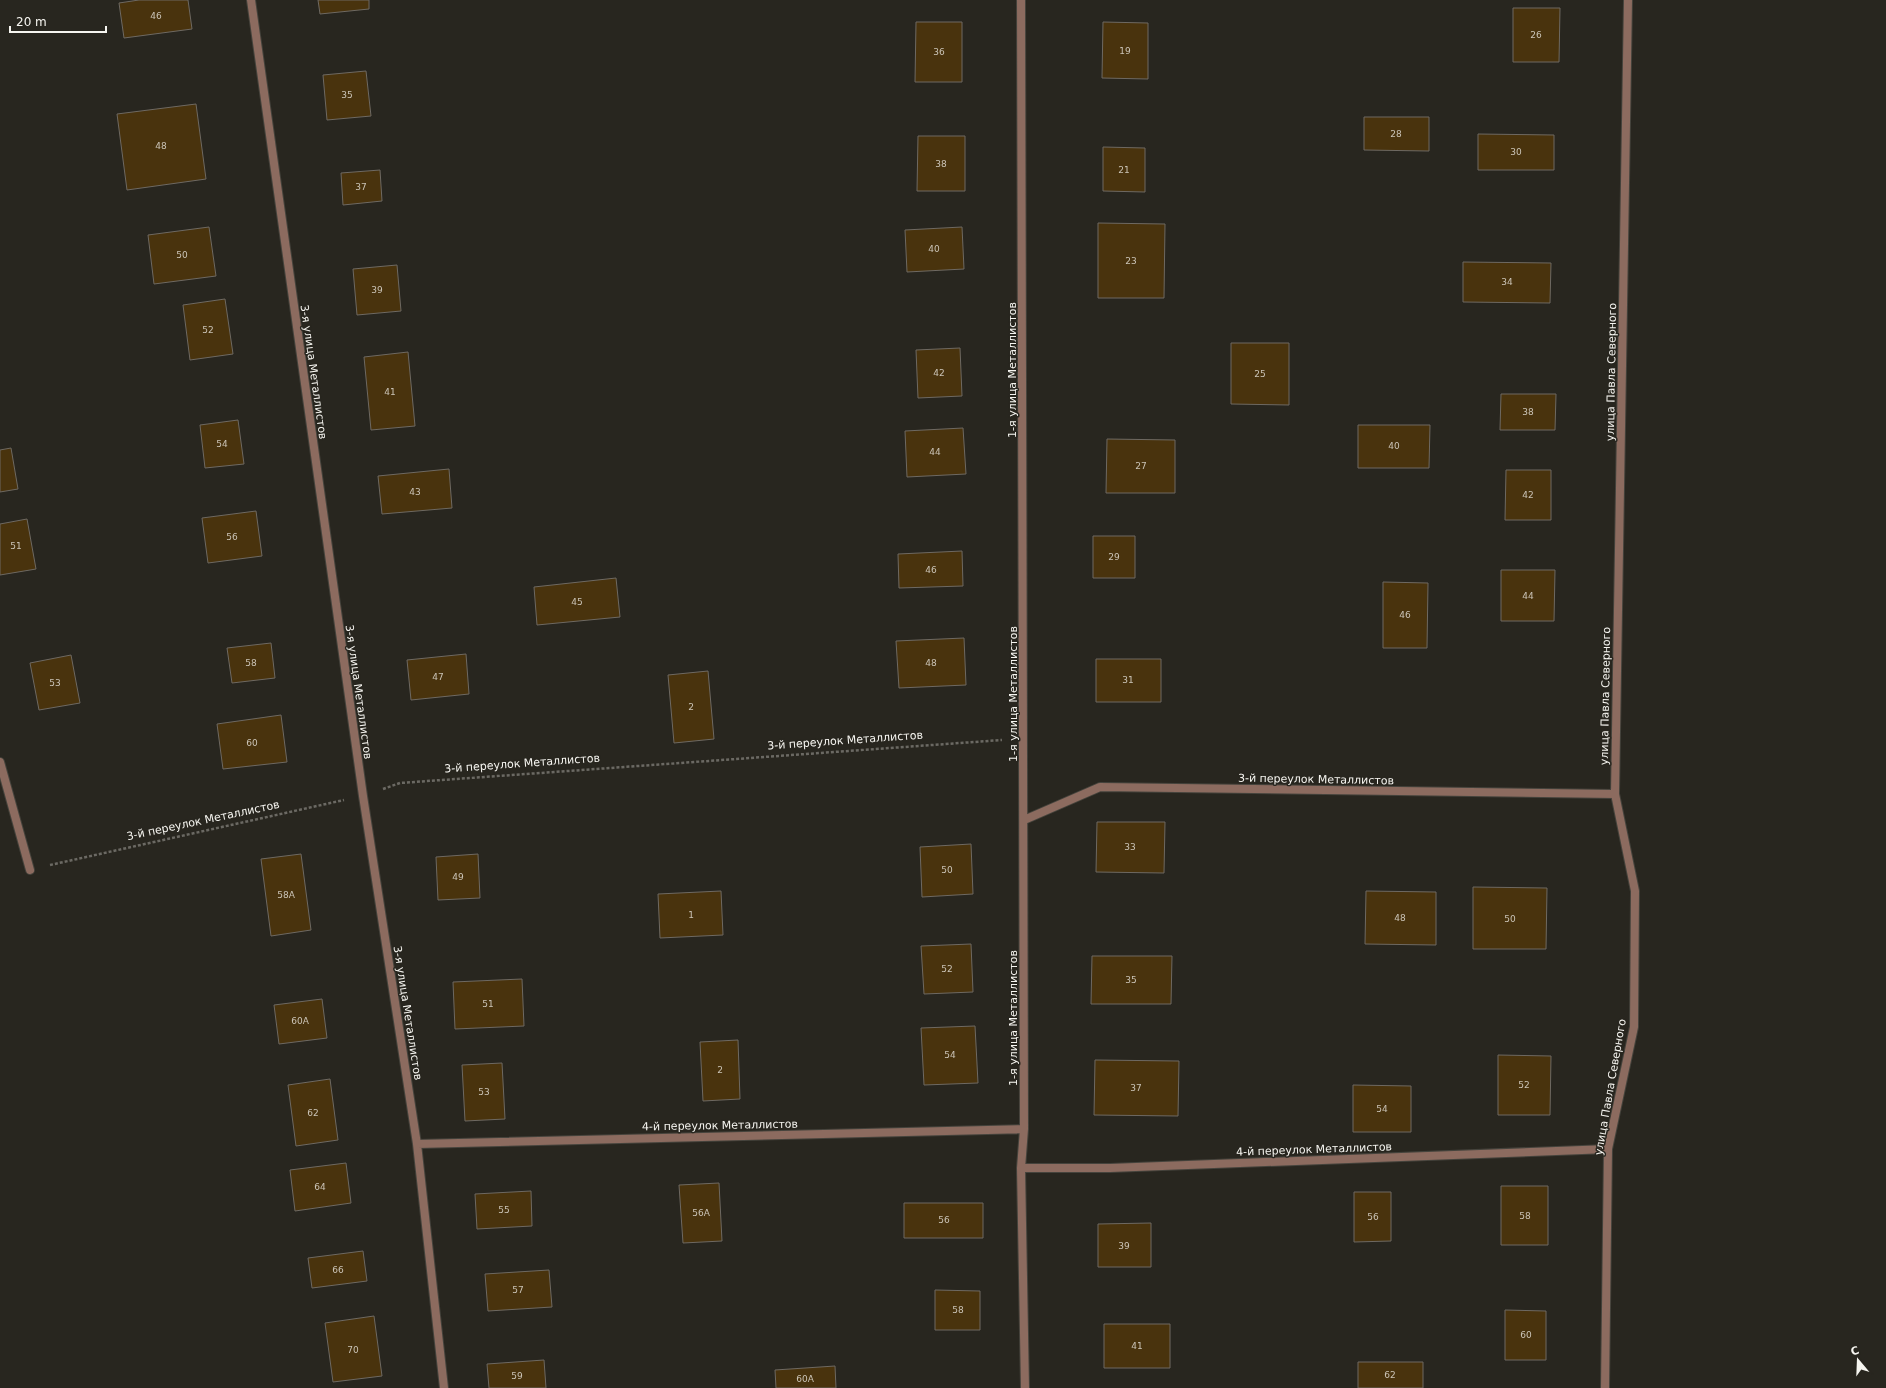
<svg xmlns="http://www.w3.org/2000/svg" width="1886" height="1388" viewBox="0 0 1886 1388" font-family="'DejaVu Sans',sans-serif">
<style>
.building{fill:#49330d;stroke:#6e6962}
.lines{fill:none;stroke-linecap:round;stroke-linejoin:round}
.minor-casing{stroke:#45433c;stroke-width:10}
.path{stroke:#6b6963;stroke-width:2.5;stroke-dasharray:3 2;stroke-linecap:butt}
.minor{stroke:#8c6b5f;stroke-width:8}
.labels{text-anchor:middle;stroke-width:3;stroke-linejoin:round;paint-order:stroke}
.number-label{font-size:9px;fill:#cbc4b7}
.street-label{font-size:11px;fill:#f6f5f0;stroke:#28261f}
</style>
<rect width="100%" height="100%" fill="#28261f"/>
<!-- building -->
<path class="building" d="M 139,0 L 188,0 L 192,29 L 124,38 L 119,3 Z
M 318,0 L 369,0 L 369,9 L 320,14 Z
M 1513,8 L 1560,8 L 1559,62 L 1513,62 Z
M 916,22 L 962,22 L 962,82 L 915,82 Z
M 1103,22 L 1148,23 L 1148,79 L 1102,78 Z
M 366,71 L 371,116 L 327,120 L 323,75 Z
M 196,104 L 206,179 L 127,190 L 117,114 Z
M 1364,117 L 1429,117 L 1429,151 L 1364,150 Z
M 1478,134 L 1554,135 L 1554,170 L 1478,170 Z
M 918,136 L 965,136 L 965,191 L 917,191 Z
M 1103,147 L 1145,148 L 1145,192 L 1103,191 Z
M 380,170 L 382,201 L 343,205 L 341,173 Z
M 1098,223 L 1165,224 L 1164,298 L 1098,298 Z
M 209,227 L 216,276 L 154,284 L 148,235 Z
M 962,227 L 964,269 L 907,272 L 905,230 Z
M 1463,262 L 1551,263 L 1550,303 L 1463,302 Z
M 397,265 L 401,311 L 357,315 L 353,269 Z
M 225,299 L 233,354 L 190,360 L 183,305 Z
M 1231,343 L 1289,343 L 1289,405 L 1231,404 Z
M 960,348 L 962,396 L 918,398 L 916,350 Z
M 408,352 L 415,426 L 371,430 L 364,357 Z
M 1501,394 L 1556,394 L 1555,430 L 1500,430 Z
M 238,420 L 244,464 L 205,468 L 200,425 Z
M 1358,425 L 1430,425 L 1429,468 L 1358,468 Z
M 963,428 L 966,474 L 907,477 L 905,431 Z
M 1107,439 L 1175,440 L 1175,493 L 1106,493 Z
M 11,448 L 18,489 L 0,492 L 0,450 Z
M 449,469 L 452,508 L 382,514 L 378,476 Z
M 1506,470 L 1551,470 L 1551,520 L 1505,520 Z
M 256,511 L 262,556 L 208,563 L 202,518 Z
M 27,519 L 36,569 L 0,575 L 0,524 Z
M 1093,536 L 1135,536 L 1135,578 L 1093,578 Z
M 962,551 L 963,586 L 899,588 L 898,554 Z
M 1501,570 L 1555,570 L 1554,621 L 1501,621 Z
M 616,578 L 620,617 L 537,625 L 534,587 Z
M 1383,582 L 1428,583 L 1427,648 L 1383,648 Z
M 964,638 L 966,685 L 899,688 L 896,641 Z
M 271,643 L 275,678 L 232,683 L 227,648 Z
M 466,654 L 469,694 L 411,700 L 407,660 Z
M 71,655 L 80,703 L 39,710 L 30,663 Z
M 1096,659 L 1161,659 L 1161,702 L 1096,702 Z
M 708,671 L 714,739 L 674,743 L 668,675 Z
M 281,715 L 287,762 L 223,769 L 217,724 Z
M 1097,822 L 1165,822 L 1164,873 L 1096,872 Z
M 971,844 L 973,894 L 922,897 L 920,847 Z
M 301,854 L 311,930 L 271,936 L 261,859 Z
M 478,854 L 480,898 L 438,900 L 436,857 Z
M 1473,887 L 1547,888 L 1546,949 L 1473,949 Z
M 721,891 L 723,935 L 660,938 L 658,894 Z
M 1366,891 L 1436,892 L 1436,945 L 1365,944 Z
M 971,944 L 973,992 L 924,994 L 921,946 Z
M 1092,956 L 1172,956 L 1171,1004 L 1091,1004 Z
M 522,979 L 524,1026 L 455,1029 L 453,982 Z
M 322,999 L 327,1038 L 279,1044 L 274,1005 Z
M 975,1026 L 978,1083 L 924,1085 L 921,1028 Z
M 738,1040 L 740,1099 L 703,1101 L 700,1042 Z
M 1498,1055 L 1551,1056 L 1550,1115 L 1498,1115 Z
M 1095,1060 L 1179,1061 L 1178,1116 L 1094,1115 Z
M 502,1063 L 505,1119 L 465,1121 L 462,1065 Z
M 330,1079 L 338,1140 L 296,1146 L 288,1085 Z
M 1353,1085 L 1411,1086 L 1411,1132 L 1353,1132 Z
M 346,1163 L 351,1203 L 295,1211 L 290,1170 Z
M 719,1183 L 722,1241 L 683,1243 L 679,1185 Z
M 1501,1186 L 1548,1186 L 1548,1245 L 1501,1245 Z
M 531,1191 L 532,1226 L 477,1229 L 475,1194 Z
M 1354,1192 L 1391,1192 L 1391,1241 L 1354,1242 Z
M 904,1203 L 983,1203 L 983,1238 L 904,1238 Z
M 1151,1223 L 1151,1267 L 1098,1267 L 1098,1224 Z
M 363,1251 L 367,1281 L 312,1288 L 308,1258 Z
M 549,1270 L 552,1307 L 488,1311 L 485,1274 Z
M 935,1290 L 980,1291 L 980,1330 L 935,1330 Z
M 1505,1310 L 1546,1311 L 1546,1360 L 1505,1360 Z
M 374,1316 L 382,1376 L 333,1382 L 325,1323 Z
M 1104,1324 L 1170,1324 L 1170,1368 L 1104,1368 Z
M 544,1360 L 546,1388 L 489,1388 L 487,1364 Z
M 1358,1362 L 1423,1362 L 1423,1388 L 1358,1388 Z
M 835,1366 L 836,1388 L 776,1388 L 775,1370 Z"/>
<g class="lines">
<defs>
<path id="minor" d="M 251,0 L 363,796 L 417,1144 L 444,1388
M 1021,0 L 1024,1129 L 1021,1168 L 1025,1388
M 0,762 L 30,870
M 1024,820 L 1100,787 L 1615,794
M 417,1144 L 1024,1129
M 1021,1168 L 1110,1168 L 1608,1149
M 1605,1388 L 1608,1149 L 1634,1027 L 1635,891 L 1615,794 L 1628,0"/>
</defs>
<!-- minor casing -->
<use href="#minor" class="minor-casing"/>
<!-- path -->
<path class="path" d="M 383,789 L 400,783 L 1002,740
M 50,865 L 344,800"/>
<!-- minor -->
<use href="#minor" class="minor"/>
</g>
<g class="labels">
<!-- number labels -->
<g class="number-label">
<text x="156" y="19">46</text>
<text x="1536" y="38">26</text>
<text x="1125" y="54">19</text>
<text x="939" y="55">36</text>
<text x="347" y="98">35</text>
<text x="1396" y="137">28</text>
<text x="161" y="149">48</text>
<text x="1516" y="155">30</text>
<text x="941" y="167">38</text>
<text x="1124" y="173">21</text>
<text x="361" y="190">37</text>
<text x="934" y="252">40</text>
<text x="182" y="258">50</text>
<text x="1131" y="264">23</text>
<text x="1507" y="285">34</text>
<text x="377" y="293">39</text>
<text x="208" y="333">52</text>
<text x="939" y="376">42</text>
<text x="1260" y="377">25</text>
<text x="390" y="395">41</text>
<text x="1528" y="415">38</text>
<text x="222" y="447">54</text>
<text x="1394" y="449">40</text>
<text x="935" y="455">44</text>
<text x="1141" y="469">27</text>
<text x="415" y="495">43</text>
<text x="1528" y="498">42</text>
<text x="232" y="540">56</text>
<text x="16" y="549">51</text>
<text x="1114" y="560">29</text>
<text x="931" y="573">46</text>
<text x="1528" y="599">44</text>
<text x="577" y="605">45</text>
<text x="1405" y="618">46</text>
<text x="251" y="666">58</text>
<text x="931" y="666">48</text>
<text x="438" y="680">47</text>
<text x="1128" y="683">31</text>
<text x="55" y="686">53</text>
<text x="691" y="710">2</text>
<text x="252" y="746">60</text>
<text x="1130" y="850">33</text>
<text x="947" y="873">50</text>
<text x="458" y="880">49</text>
<text x="286" y="898">58А</text>
<text x="691" y="918">1</text>
<text x="1400" y="921">48</text>
<text x="1510" y="922">50</text>
<text x="947" y="972">52</text>
<text x="1131" y="983">35</text>
<text x="488" y="1007">51</text>
<text x="300" y="1024">60А</text>
<text x="950" y="1058">54</text>
<text x="720" y="1073">2</text>
<text x="1524" y="1088">52</text>
<text x="1136" y="1091">37</text>
<text x="484" y="1095">53</text>
<text x="1382" y="1112">54</text>
<text x="313" y="1116">62</text>
<text x="320" y="1190">64</text>
<text x="504" y="1213">55</text>
<text x="701" y="1216">56А</text>
<text x="1525" y="1219">58</text>
<text x="1373" y="1220">56</text>
<text x="944" y="1223">56</text>
<text x="1124" y="1249">39</text>
<text x="338" y="1273">66</text>
<text x="518" y="1293">57</text>
<text x="958" y="1313">58</text>
<text x="1526" y="1338">60</text>
<text x="1137" y="1349">41</text>
<text x="353" y="1353">70</text>
<text x="1390" y="1378">62</text>
<text x="517" y="1379">59</text>
<text x="805" y="1382">60А</text>
</g>
<!-- street labels -->
<g class="street-label">
<text transform="translate(1012 370) rotate(-90)" y="4">1-я улица Металлистов</text>
<text transform="translate(314 372) rotate(82)" y="4">3-я улица Металлистов</text>
<text transform="translate(1611 372) rotate(-89)" y="4">улица Павла Северного</text>
<text transform="translate(359 692) rotate(82)" y="4">3-я улица Металлистов</text>
<text transform="translate(1013 694) rotate(-90)" y="4">1-я улица Металлистов</text>
<text transform="translate(1605 696) rotate(-89)" y="4">улица Павла Северного</text>
<text transform="translate(845 740) rotate(-4)" y="4">3-й переулок Металлистов</text>
<text transform="translate(522 763) rotate(-4)" y="4">3-й переулок Металлистов</text>
<text transform="translate(1316 779) rotate(1)" y="4">3-й переулок Металлистов</text>
<text transform="translate(203 820) rotate(-12)" y="4">3-й переулок Металлистов</text>
<text transform="translate(408 1013) rotate(81)" y="4">3-я улица Металлистов</text>
<text transform="translate(1013 1018) rotate(-90)" y="4">1-я улица Металлистов</text>
<text transform="translate(1610 1087) rotate(-80)" y="4">улица Павла Северного</text>
<text transform="translate(720 1125) rotate(-1)" y="4">4-й переулок Металлистов</text>
<text transform="translate(1314 1149) rotate(-2)" y="4">4-й переулок Металлистов</text>
</g>
</g>
<!-- north arrow -->
<g transform="translate(1858 1360) rotate(341)" stroke="#28261f" stroke-width="3" paint-order="stroke">
<path d="M0-3L7 15L0 10L-7 15Z" fill="#f6f5f0"/>
<text y="-6" font-size="11" font-weight="bold" text-anchor="middle" fill="#f6f5f0">С</text>
</g>
<!-- scale -->
<path d="M10 26v6h96v-6" fill="none" stroke="#f6f5f0" stroke-width="2"/>
<text x="16" y="26" font-size="12" fill="#f6f5f0" stroke="#28261f" stroke-width="3" paint-order="stroke">20 m</text>
</svg>
